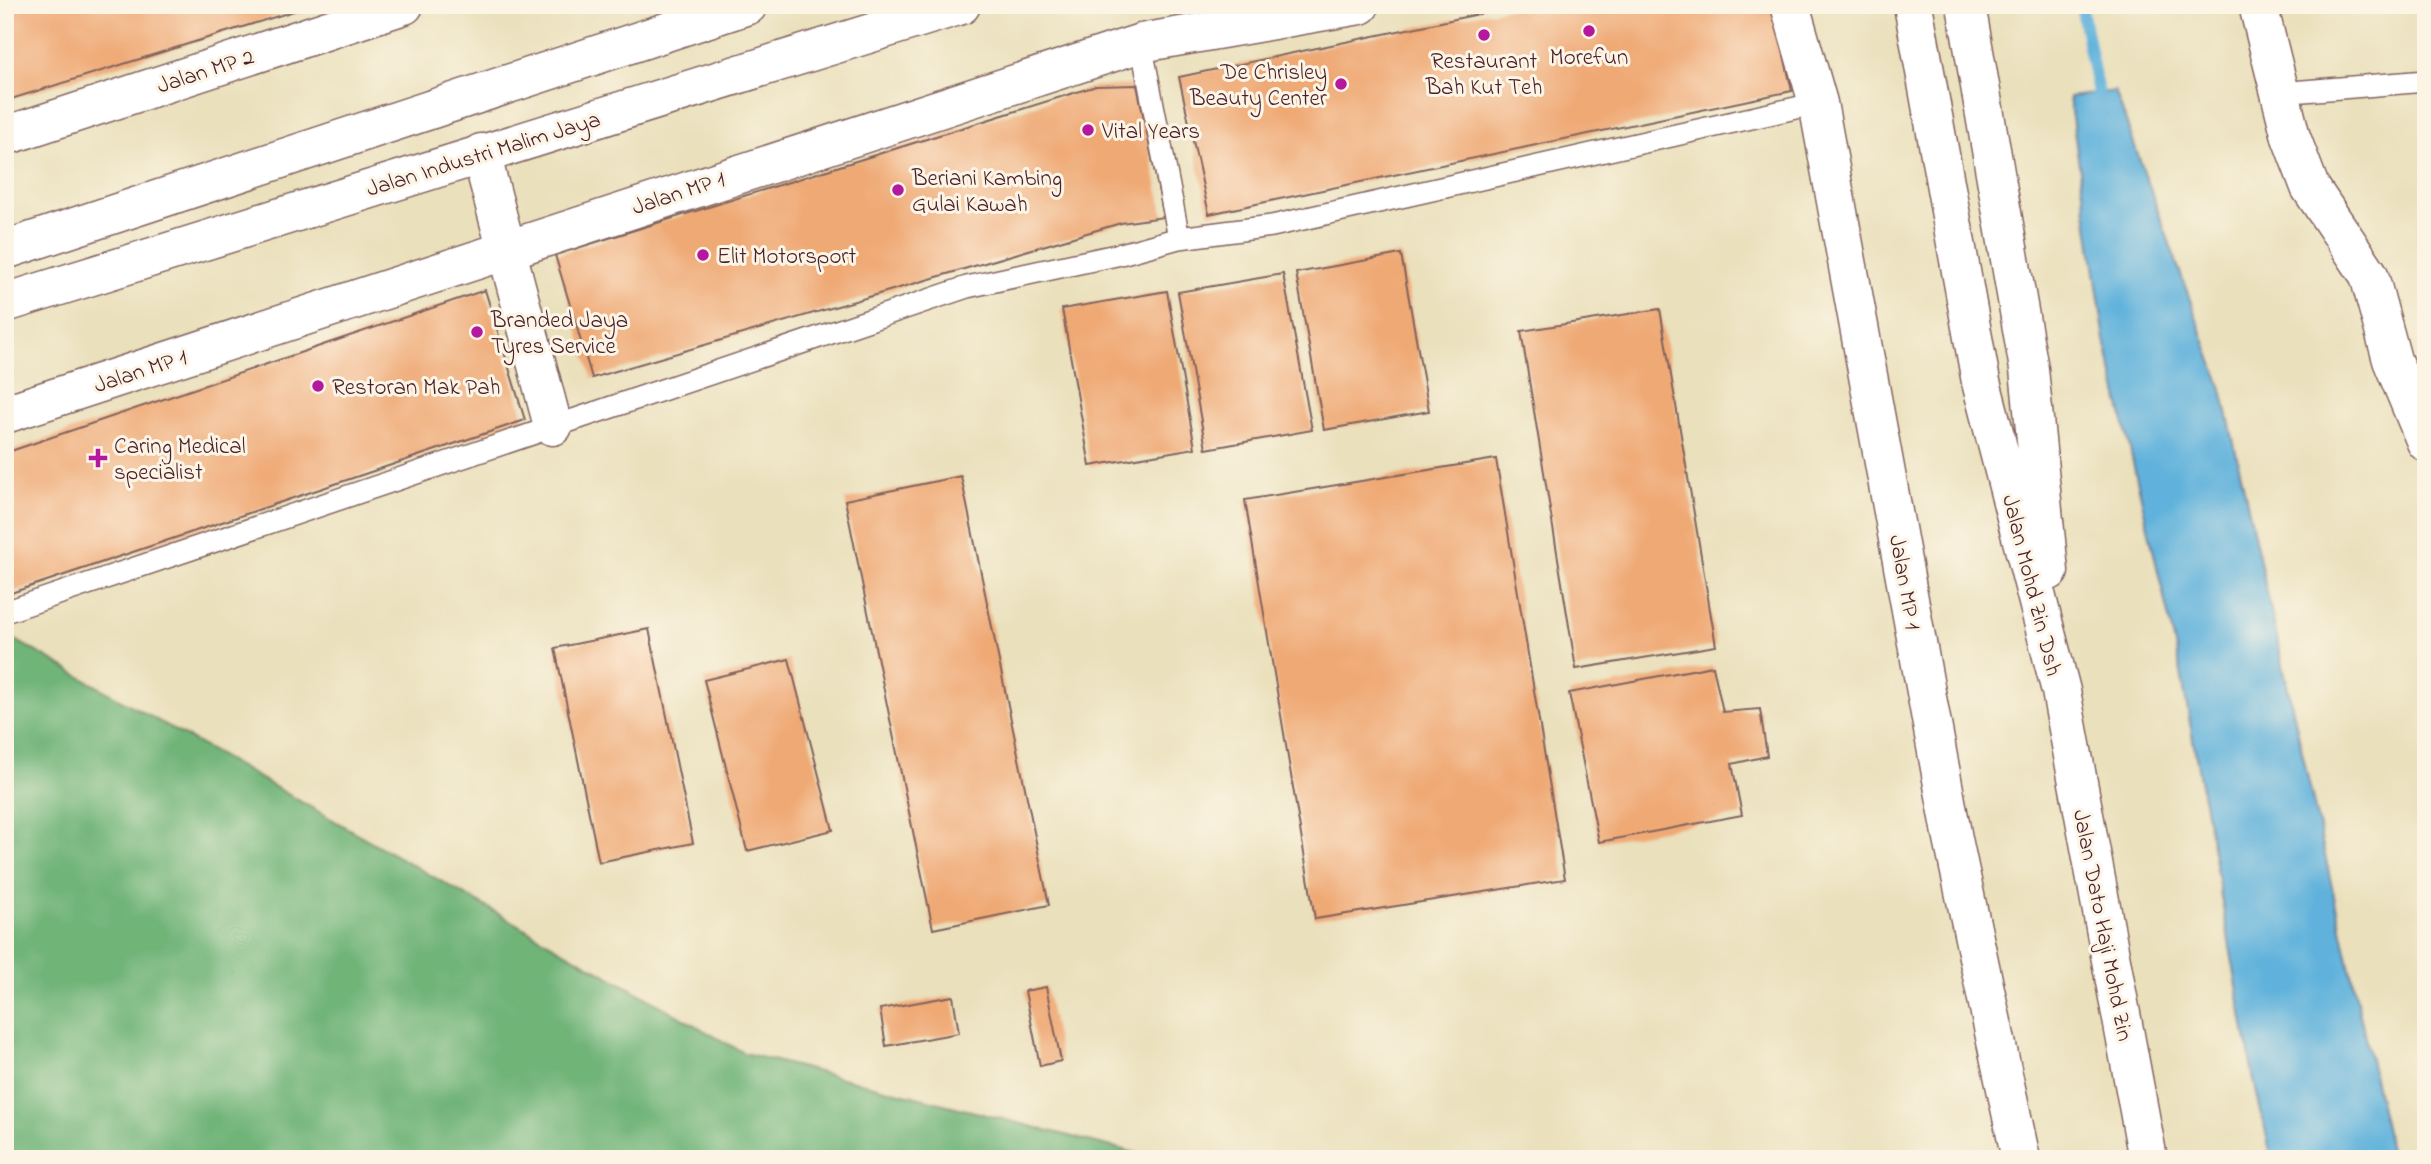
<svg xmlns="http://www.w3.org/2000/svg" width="2431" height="1164" viewBox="0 0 2431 1164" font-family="'Indie Flower',sans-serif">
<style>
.forest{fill:#70b478;stroke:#5d6a52;stroke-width:2}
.water{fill:#61b2dc;stroke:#566884;stroke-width:2}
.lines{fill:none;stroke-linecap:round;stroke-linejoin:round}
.stream{stroke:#61b2dc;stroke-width:12}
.building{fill:#efa974}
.service-casing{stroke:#82635e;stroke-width:24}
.minor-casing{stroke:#82635e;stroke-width:41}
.secondary-casing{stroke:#82635e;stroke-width:41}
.service{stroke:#fff;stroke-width:21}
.minor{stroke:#fff;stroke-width:38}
.secondary{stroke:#fff;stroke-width:38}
.poi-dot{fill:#b5179e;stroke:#fcf5e5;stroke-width:2.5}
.labels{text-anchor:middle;stroke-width:6;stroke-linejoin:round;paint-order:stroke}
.poi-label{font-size:23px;fill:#4a1f2b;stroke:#fcf5e5;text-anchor:start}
.street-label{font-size:23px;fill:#4a1f2b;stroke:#fcf5e5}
</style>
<rect width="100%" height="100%" fill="#fcf5e5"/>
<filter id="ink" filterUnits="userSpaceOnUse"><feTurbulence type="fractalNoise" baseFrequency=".0143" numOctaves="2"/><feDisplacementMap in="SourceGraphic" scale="14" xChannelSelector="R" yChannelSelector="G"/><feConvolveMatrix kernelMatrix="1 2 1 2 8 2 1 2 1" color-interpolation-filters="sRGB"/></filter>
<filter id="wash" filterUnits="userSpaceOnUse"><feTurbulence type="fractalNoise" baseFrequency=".00686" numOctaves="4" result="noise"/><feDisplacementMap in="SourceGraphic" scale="28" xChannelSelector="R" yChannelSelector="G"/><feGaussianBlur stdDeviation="1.57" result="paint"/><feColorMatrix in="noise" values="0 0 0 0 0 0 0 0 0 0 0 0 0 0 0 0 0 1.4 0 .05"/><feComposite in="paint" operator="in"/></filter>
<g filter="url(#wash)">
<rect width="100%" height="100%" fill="#eae0bc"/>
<!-- forest -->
<path class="forest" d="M 5,634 L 744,1053 L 1159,1159 L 5,1159 Z"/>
<!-- water -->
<path class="water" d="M 2115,91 L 2222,389 L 2392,1159 L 2272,1159 L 2271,1155 L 2254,1081 L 2180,667 L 2105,340 L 2069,97 Z"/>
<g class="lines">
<!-- stream -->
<path class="stream" d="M 2081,5 L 2101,108"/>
</g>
<g id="blocks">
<!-- building -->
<path class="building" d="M 5,5 L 310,5 L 310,6 L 5,101 Z
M 1522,5 L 1773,5 L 1792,91 L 1209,214 L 1179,77 Z
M 1137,85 L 1164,217 L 1121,223 L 592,378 L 555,255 L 1096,86 Z
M 1401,254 L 1429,411 L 1324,430 L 1296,273 Z
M 1283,274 L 1312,430 L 1206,449 L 1178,292 Z
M 485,290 L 525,420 L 5,595 L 5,453 Z
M 1167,291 L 1195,448 L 1090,466 L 1062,309 Z
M 1660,309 L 1716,646 L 1576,669 L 1521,331 Z
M 1496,459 L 1565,879 L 1315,919 L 1245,500 Z
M 961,476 L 1049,905 L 933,929 L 845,500 Z
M 649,629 L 693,843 L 599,862 L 555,648 Z
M 789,659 L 833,830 L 747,851 L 704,680 Z
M 1713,666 L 1723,712 L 1760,709 L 1767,756 L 1732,764 L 1742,815 L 1599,842 L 1569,693 Z
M 1046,987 L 1061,1061 L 1040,1066 L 1025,991 Z
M 953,996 L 959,1033 L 886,1046 L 880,1009 Z"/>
</g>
</g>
<g filter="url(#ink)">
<use href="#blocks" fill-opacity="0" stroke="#82635e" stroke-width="2"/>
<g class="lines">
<defs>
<path id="service" d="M 1141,43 L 1179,238
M 2279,93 L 2426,81
M 5,612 L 967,287 L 1121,254 L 1179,238 L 1272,226 L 1818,103"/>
<path id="minor" d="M 1790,5 L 1818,103 L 1953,839 L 2021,1159
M 2258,5 L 2291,137 L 2310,187 L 2369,275 L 2392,360 L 2426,442
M 5,136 L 404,5
M 481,153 L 553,426
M 5,414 L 1141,43 L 1360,5"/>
<path id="secondary" d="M 1913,5 L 1981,382 L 2061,691 L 2148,1159
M 1966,5 L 2029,369 L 2049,571
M 5,250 L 748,5
M 5,303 L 961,5"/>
</defs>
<!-- service casing -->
<use href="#service" class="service-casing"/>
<!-- minor casing -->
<use href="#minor" class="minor-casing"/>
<!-- secondary casing -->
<use href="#secondary" class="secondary-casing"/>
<!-- service -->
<use href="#service" class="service"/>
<!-- minor -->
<use href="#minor" class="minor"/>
<!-- secondary -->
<use href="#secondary" class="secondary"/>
</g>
</g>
<!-- markers -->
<g class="poi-dot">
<circle cx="1589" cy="31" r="7"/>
<circle cx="1484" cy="35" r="7"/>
<circle cx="1341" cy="84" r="7"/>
<circle cx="1088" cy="130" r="7"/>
<circle cx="898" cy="190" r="7"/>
<circle cx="703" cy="255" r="7"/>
<circle cx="477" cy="332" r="7"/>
<circle cx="318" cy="386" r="7"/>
<path d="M94.5 447.5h7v7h7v7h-7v7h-7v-7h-7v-7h7z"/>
</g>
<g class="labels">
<!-- poi labels -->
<g class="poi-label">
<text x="1589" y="64" text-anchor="middle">Morefun</text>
<text x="1484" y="68" text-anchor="middle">Restaurant<tspan x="1484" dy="26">Bah Kut Teh</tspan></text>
<text x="1327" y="79" text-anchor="end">De Chrisley<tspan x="1327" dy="26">Beauty Center</tspan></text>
<text x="1102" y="138">Vital Years</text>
<text x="912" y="185">Beriani Kambing<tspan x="912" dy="26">Gulai Kawah</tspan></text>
<text x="717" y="263">Elit Motorsport</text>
<text x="491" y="327">Branded Jaya<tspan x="491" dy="26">Tyres Service</tspan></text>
<text x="332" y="394">Restoran Mak Pah</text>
<text x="114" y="453">Caring Medical<tspan x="114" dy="26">specialist</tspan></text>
</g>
<!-- street labels -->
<g class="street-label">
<text transform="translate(205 70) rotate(-18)" y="8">Jalan MP 2</text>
<text transform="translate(483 153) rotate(-17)" y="8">Jalan Industri Malim Jaya</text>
<text transform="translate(678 192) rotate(-18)" y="8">Jalan MP 1</text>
<text transform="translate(140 370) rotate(-18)" y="8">Jalan MP 1</text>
<text transform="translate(1906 582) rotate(80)" y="8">Jalan MP 1</text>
<text transform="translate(2033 585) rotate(76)" y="8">Jalan Mohd Zin Dsh</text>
<text transform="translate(2104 925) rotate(79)" y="8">Jalan Dato Haji Mohd Zin</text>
</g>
</g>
<!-- margin -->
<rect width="2431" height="1164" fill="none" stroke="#fcf5e5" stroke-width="28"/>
</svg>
